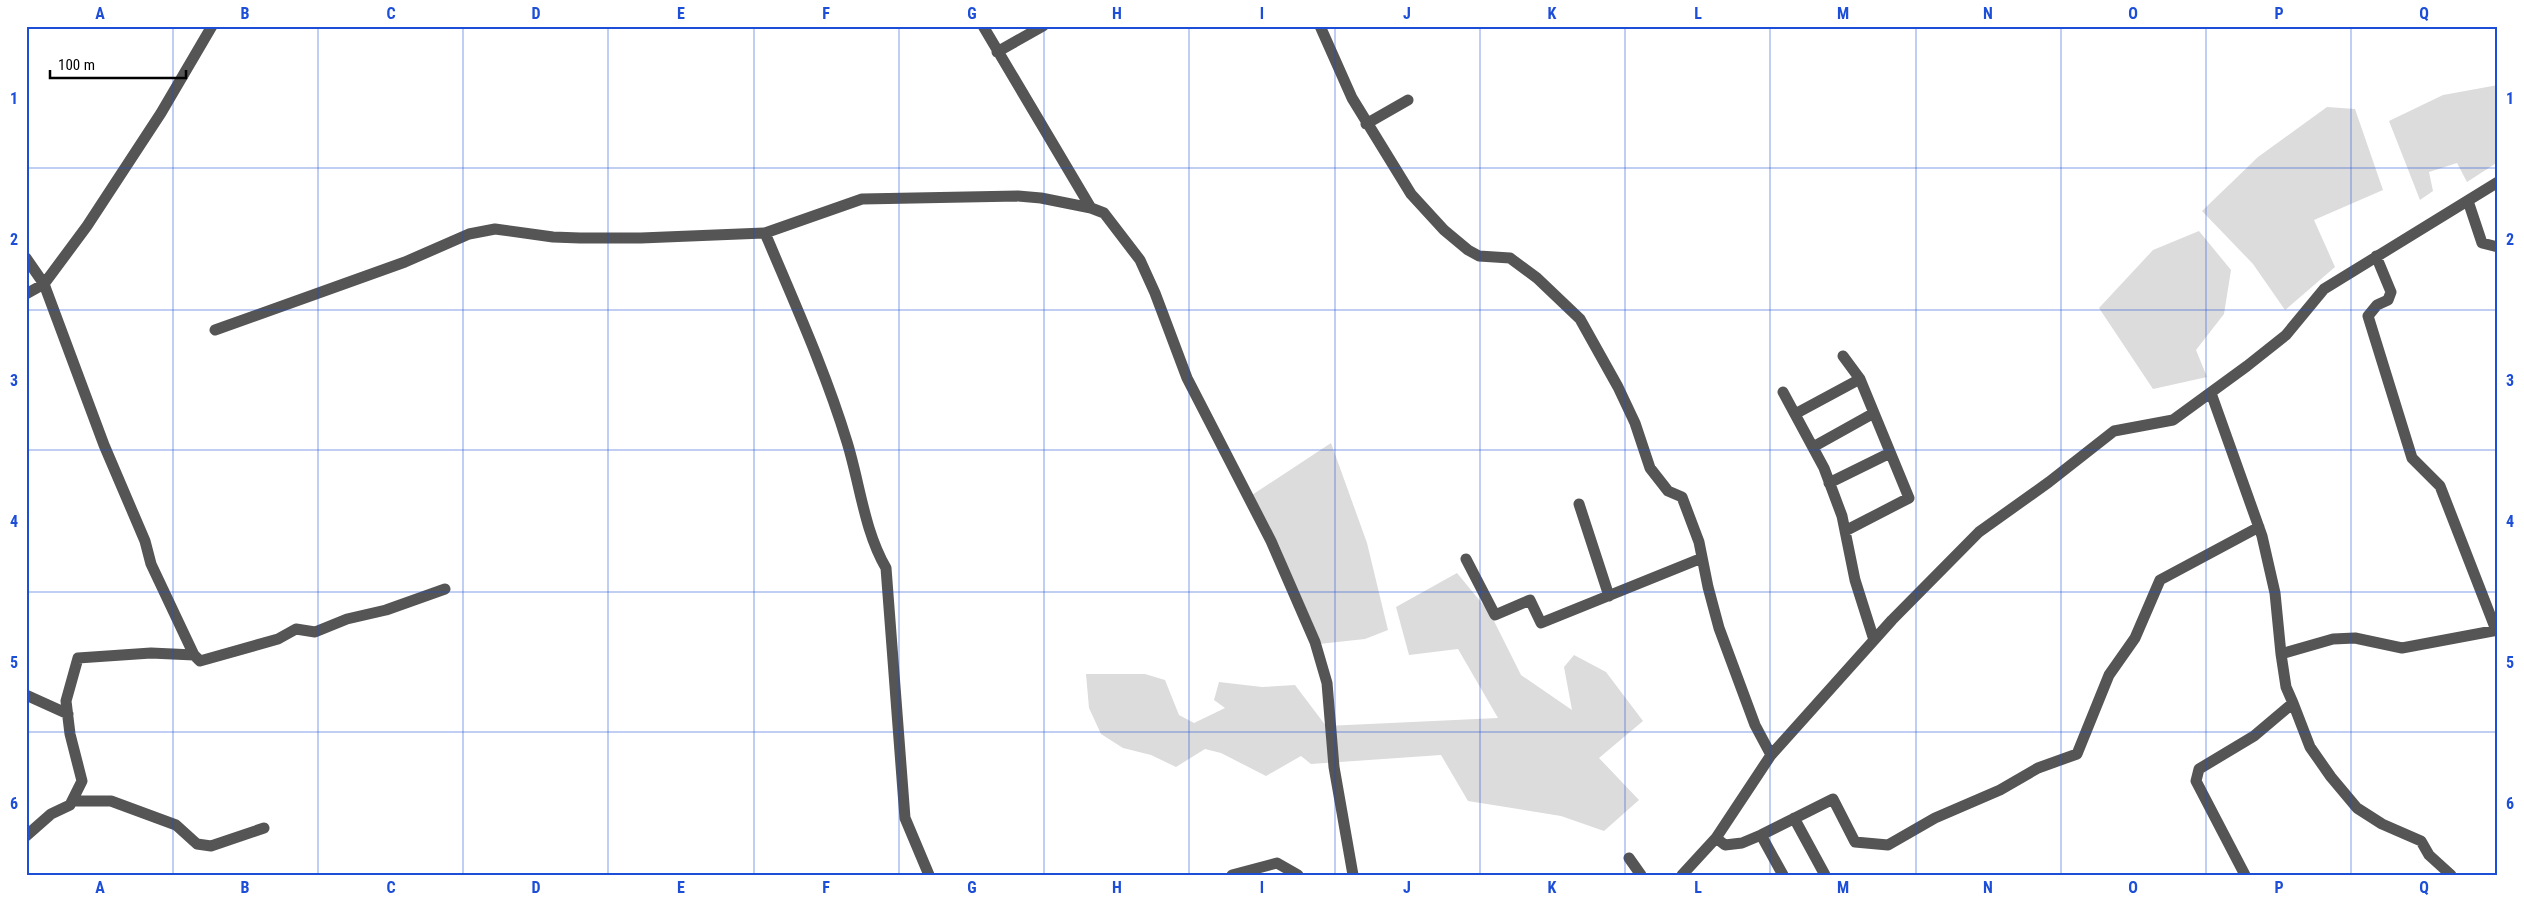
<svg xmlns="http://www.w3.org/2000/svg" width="2524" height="901" viewBox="0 0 2524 901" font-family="'Roboto Condensed',sans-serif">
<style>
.green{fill:#dcdcdc}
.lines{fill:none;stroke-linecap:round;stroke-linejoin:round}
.minor{stroke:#555;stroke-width:11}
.grid{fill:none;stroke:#1d4ed8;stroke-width:1;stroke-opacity:0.55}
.neatline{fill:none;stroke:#1d4ed8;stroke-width:2}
.grid-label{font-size:16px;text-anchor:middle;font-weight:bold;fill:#1d4ed8}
</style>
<rect width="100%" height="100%" fill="#fff"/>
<!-- green -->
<path class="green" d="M 2498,85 L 2498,162 L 2467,182 L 2457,163 L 2429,172 L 2433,191 L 2420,200 L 2389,121 L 2443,95 Z
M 2327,107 L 2355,109 L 2383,190 L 2314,220 L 2335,267 L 2285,310 L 2253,264 L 2202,211 L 2258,157 Z
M 2199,231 L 2231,270 L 2224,314 L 2196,350 L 2207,377 L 2153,389 L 2099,308 L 2153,250 Z
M 1331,443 L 1367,543 L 1388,630 L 1365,639 L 1319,644 L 1279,545 L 1252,495 Z
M 1457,573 L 1490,613 L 1521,675 L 1572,710 L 1564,667 L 1574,655 L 1606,672 L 1643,721 L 1599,758 L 1639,800 L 1604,831 L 1561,816 L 1468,801 L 1441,755 L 1311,764 L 1301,756 L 1266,776 L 1221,753 L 1205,749 L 1176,767 L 1151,755 L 1123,748 L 1101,734 L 1089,708 L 1086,674 L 1145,674 L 1165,680 L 1179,715 L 1194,723 L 1225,708 L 1214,700 L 1219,682 L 1262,687 L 1295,685 L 1326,726 L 1498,718 L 1458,649 L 1409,655 L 1396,607 Z"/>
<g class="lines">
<!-- minor -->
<path class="minor" d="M 983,26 L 1091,208 L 1104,213 L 1140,260 L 1155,293 L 1187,378 L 1271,541 L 1315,642 L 1327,683 L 1334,767 L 1353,875
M 1320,26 L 1352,98 L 1411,194 L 1444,230 L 1468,250 L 1479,256 L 1510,258 L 1537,278 L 1580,319 L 1618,387 L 1635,423 L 1650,468 L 1668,491 L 1682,497 L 1699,542 L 1708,587 L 1719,628 L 1755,725 L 1771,755
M 997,52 L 1043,26
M 1366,124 L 1408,100
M 2468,201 L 2482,243 L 2498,247
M 2376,256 L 2391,292 L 2388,300 L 2377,305 L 2368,316 L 2412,458 L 2440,486 L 2496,630
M 26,258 L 44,284 L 104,445 L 145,541 L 151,564 L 194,655 L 200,661 L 278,639 L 296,629 L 315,632 L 347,619 L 386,610 L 445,589
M 26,294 L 44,284 L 87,226 L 161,113 L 212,26
M 215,330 L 405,262 L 469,234 L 495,229 L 553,237 L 580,238 L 641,238 L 765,233
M 1843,356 L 1860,379 L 1909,498 L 1845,531
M 1783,392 L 1824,468 L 1842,516 L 1855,580 L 1874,640
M 2211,393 L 2262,536 L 2275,593 L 2281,654
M 1795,414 L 1860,379
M 1813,447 L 1874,413
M 1829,483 L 1890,453
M 1579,504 L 1609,596
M 1466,559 L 1495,615 L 1530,600 L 1541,623 L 1702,558
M 26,695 L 68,714
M 72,801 L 111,801 L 176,825 L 197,844 L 211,846 L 264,828
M 1794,818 L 1825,875
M 1761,835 L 1783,875
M 26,836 L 51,814 L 70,805 L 82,781 L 70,734 L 66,701 L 78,658 L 151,653 L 194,655
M 1716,838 L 1725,845 L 1742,843 L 1761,835 L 1833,799 L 1855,842 L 1888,845 L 1935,818 L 2000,790 L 2038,768 L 2077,754 L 2109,675 L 2135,638 L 2160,580 L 2259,527
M 1629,858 L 1641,875
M 929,875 L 905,818 L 886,568 C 864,530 860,484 847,442 C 825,370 794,302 765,233 L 862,199 L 1018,196 L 1041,198 L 1091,208
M 1232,875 L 1277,863 L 1298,875
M 1682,875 L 1716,838 L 1771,755 L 1892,620 L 1979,532 L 2049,482 L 2114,431 L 2173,420 L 2247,366 L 2286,335 L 2324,289 L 2498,182
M 2245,875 L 2196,781 L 2199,769 L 2254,736 L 2293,703
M 2451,875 L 2429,855 L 2421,841 L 2382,824 L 2357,808 L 2331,777 L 2310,747 L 2293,703 L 2286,687 L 2281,654 L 2333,639 L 2355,638 L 2402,648 L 2498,630"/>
</g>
<!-- grid -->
<path class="grid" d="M 173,26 L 173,875M 318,26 L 318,875M 463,26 L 463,875M 608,26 L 608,875M 754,26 L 754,875M 899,26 L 899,875M 1044,26 L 1044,875M 1189,26 L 1189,875M 1335,26 L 1335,875M 1480,26 L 1480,875M 1625,26 L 1625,875M 1770,26 L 1770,875M 1916,26 L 1916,875M 2061,26 L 2061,875M 2206,26 L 2206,875M 2351,26 L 2351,875M 26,168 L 2498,168M 26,310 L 2498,310M 26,450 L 2498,450M 26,592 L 2498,592M 26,732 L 2498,732"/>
<!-- border -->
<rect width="2524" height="901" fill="none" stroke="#ffffff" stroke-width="55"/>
<!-- scale -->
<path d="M50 70v8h136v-8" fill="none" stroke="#000000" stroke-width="2.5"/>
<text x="58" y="70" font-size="15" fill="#000000" stroke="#ffffff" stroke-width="4" paint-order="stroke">100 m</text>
<rect x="28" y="28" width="2468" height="846" class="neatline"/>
<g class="grid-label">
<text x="100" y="19">A</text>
<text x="245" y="19">B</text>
<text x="391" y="19">C</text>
<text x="536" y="19">D</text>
<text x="681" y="19">E</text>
<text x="826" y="19">F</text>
<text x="972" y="19">G</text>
<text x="1117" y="19">H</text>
<text x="1262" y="19">I</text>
<text x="1407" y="19">J</text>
<text x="1552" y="19">K</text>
<text x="1698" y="19">L</text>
<text x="1843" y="19">M</text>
<text x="1988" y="19">N</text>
<text x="2133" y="19">O</text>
<text x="2279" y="19">P</text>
<text x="2424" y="19">Q</text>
<text x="14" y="104">1</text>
<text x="2510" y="104">1</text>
<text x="14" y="245">2</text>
<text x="2510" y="245">2</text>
<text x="14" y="386">3</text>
<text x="2510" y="386">3</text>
<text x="14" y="527">4</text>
<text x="2510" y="527">4</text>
<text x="14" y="668">5</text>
<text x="2510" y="668">5</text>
<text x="14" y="809">6</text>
<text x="2510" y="809">6</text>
<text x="100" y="893">A</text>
<text x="245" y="893">B</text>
<text x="391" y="893">C</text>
<text x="536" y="893">D</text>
<text x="681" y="893">E</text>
<text x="826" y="893">F</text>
<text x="972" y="893">G</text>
<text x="1117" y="893">H</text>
<text x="1262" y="893">I</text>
<text x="1407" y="893">J</text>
<text x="1552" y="893">K</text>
<text x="1698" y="893">L</text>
<text x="1843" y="893">M</text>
<text x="1988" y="893">N</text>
<text x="2133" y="893">O</text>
<text x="2279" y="893">P</text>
<text x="2424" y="893">Q</text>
</g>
</svg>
